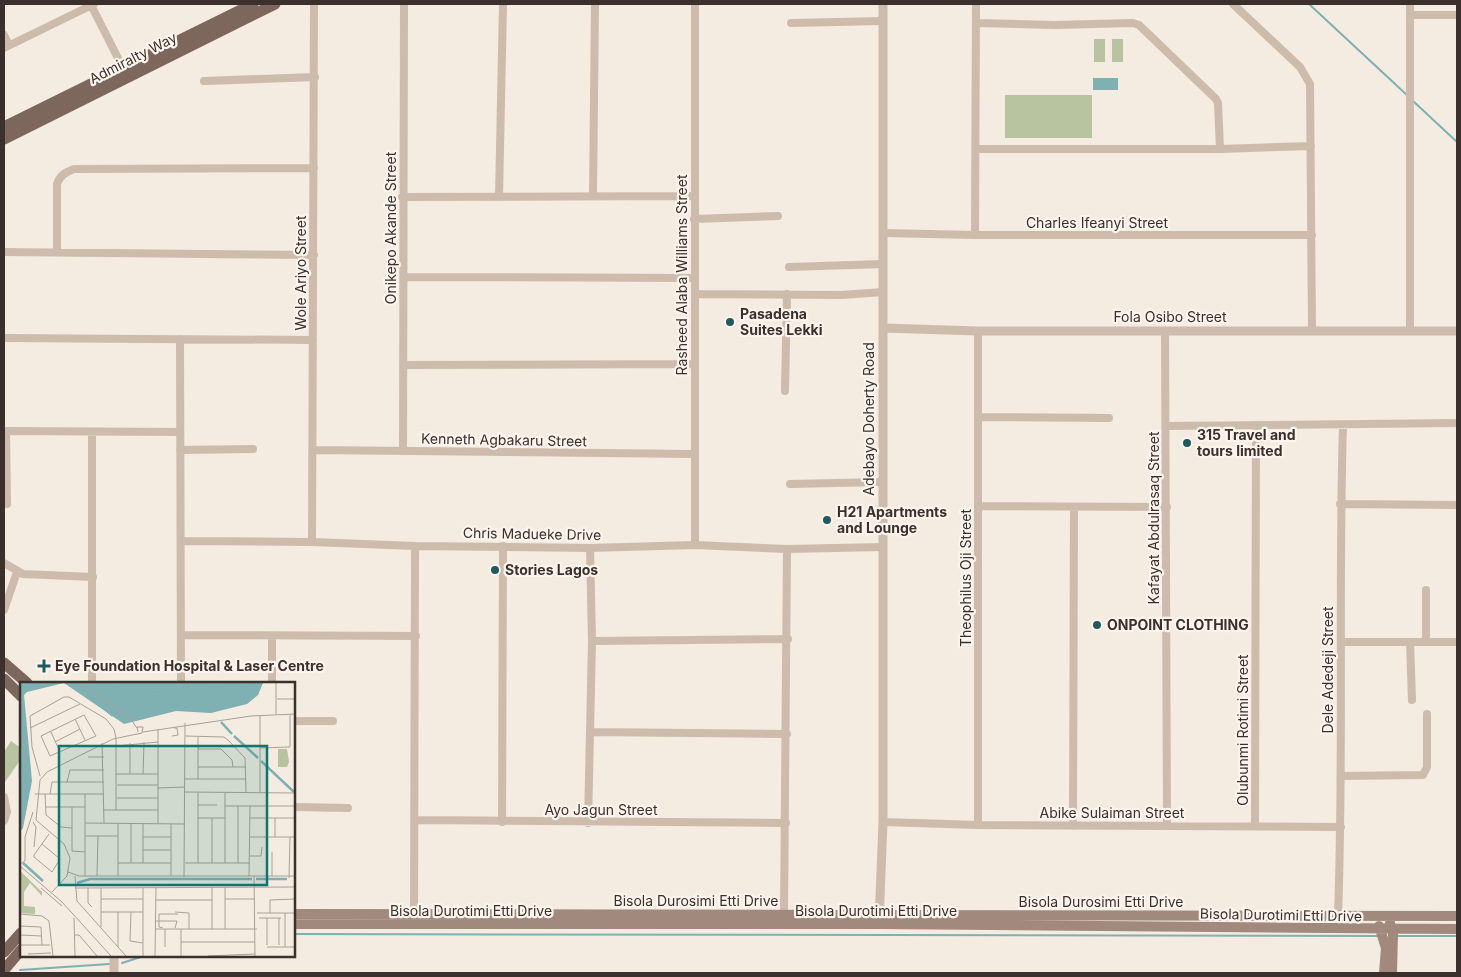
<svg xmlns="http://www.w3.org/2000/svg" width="1461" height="977" viewBox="0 0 1461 977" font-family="Inter,sans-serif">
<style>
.green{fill:#b8c4a0}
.water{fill:#7fb0b2}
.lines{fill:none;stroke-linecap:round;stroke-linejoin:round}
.stream{stroke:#7fb0b2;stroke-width:2}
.minor{stroke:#cdbbac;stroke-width:8}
.tertiary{stroke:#cdbbac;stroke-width:9}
.secondary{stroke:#a18a7d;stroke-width:10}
.primary{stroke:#7d675c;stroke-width:11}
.poi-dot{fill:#1f5a5e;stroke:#fbf5ee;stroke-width:2}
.labels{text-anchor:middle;stroke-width:4.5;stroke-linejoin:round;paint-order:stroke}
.street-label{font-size:14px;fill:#3b302b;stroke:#fbf5ee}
.poi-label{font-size:14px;font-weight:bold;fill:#3b302b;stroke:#fbf5ee;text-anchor:start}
.inset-river{fill:none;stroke:#7fb0b2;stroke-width:2.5}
.inset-road{fill:none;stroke:#aaa098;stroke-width:1}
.view{fill:#0f766e;fill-opacity:0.15;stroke:#0f766e;stroke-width:2.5}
.inset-edge{fill:none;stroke:#3b302b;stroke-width:2.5}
</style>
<rect width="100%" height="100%" fill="#f4ebe1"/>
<!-- green -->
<path class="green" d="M 1094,39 L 1105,39 L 1105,62 L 1094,62 Z
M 1112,39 L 1123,39 L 1123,62 L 1112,62 Z
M 1005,95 L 1092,95 L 1092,138 L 1005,138 Z
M 11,741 L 21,748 L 21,759 L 5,782 L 4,752 Z"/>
<!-- water -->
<path class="water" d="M 1093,78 L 1118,78 L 1118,90 L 1093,90 Z"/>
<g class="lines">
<!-- stream -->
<path class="stream" d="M 1309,4 L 1408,96
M 1413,101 L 1457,142
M 294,934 L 1377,936
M 1397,936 L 1457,936
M 122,963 L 144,956
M 20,970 L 109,964"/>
<!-- minor -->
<path class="minor" d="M 695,4 L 695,545
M 1233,4 L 1300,67 L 1310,84 L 1312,331
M 91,5 L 123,68
M 1410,15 L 1457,15
M 791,23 L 883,21
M 976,23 L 1055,25 L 1133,23 L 1139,25 L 1216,99 L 1218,103 L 1220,149
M 4,35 L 9,45
M 4,48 L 94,4
M 204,81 L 315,77
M 976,149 L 1220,149 L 1311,146
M 593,196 L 595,4
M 402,197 L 694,196
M 499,197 L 503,4
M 694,219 L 778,216
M 883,233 L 975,235 L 1312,235
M 975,235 L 976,4
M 57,251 L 57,184 C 60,175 66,172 74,169 L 314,168
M 4,252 L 314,255
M 789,267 L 883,264
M 404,277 L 695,278
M 695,294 L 841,295 L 883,292
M 978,331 L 978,825
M 1165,331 L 1167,826
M 1410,331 L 1410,4
M 4,338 L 313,340
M 180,339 L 181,683
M 403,365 L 695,364
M 785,391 L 787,294
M 978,417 L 1109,418
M 1167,426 L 1457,423
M 4,431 L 180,432
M 6,431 L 7,504
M 92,432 L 92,683
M 180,450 L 253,449
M 313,450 L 694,454
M 403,451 L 404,4
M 790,484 L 883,482
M 1340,504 L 1457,505
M 978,506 L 1167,507
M 181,541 L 312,542 L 415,546 L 590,548 L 695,545 L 787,549 L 883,547
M 312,542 L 314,4
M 4,563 L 23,574 L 93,577
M 1426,590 L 1426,642
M 4,610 L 17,572
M 181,635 L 416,636
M 272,636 L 272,683
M 592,641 L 788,639
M 1341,642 L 1457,642
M 1410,642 L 1412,700
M 294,721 L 333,721
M 590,732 L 787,734
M 1341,776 L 1423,775 L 1427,767 L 1427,714
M 4,797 L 7,812 L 4,821
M 294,807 L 348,808
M 415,820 L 786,823
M 502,822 L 503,546
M 883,822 L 978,825 L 1341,827
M 588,823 L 592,641 L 590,548
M 1073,826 L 1074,507
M 1255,826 L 1256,425
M 414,914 L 415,546
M 784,915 L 787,549
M 1338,916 C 1344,752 1338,588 1343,425"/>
<!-- tertiary -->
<path class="tertiary" d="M 883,328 L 978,331 L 1457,331
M 879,922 L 883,822 L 883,4
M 114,973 L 114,956"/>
<!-- secondary -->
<path class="secondary" d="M 294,914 L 1457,916
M 1390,923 L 1393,934 L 1392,973
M 294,924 L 880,924 L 1457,929
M 1379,926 L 1386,948 L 1384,973"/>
<!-- primary -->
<path class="primary" d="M 4,127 L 253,4
M 4,139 L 275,4
M 4,663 L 27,683
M 4,679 L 21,696
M 4,952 L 21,933
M 4,970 L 21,950"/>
</g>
<!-- markers -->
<g class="poi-dot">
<circle cx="730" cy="322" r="5"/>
<circle cx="1187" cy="443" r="5"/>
<circle cx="827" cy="520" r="5"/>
<circle cx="495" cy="570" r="5"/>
<circle cx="1097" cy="625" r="5"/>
<path d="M41.5 658.5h5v5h5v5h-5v5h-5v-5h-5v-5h5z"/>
</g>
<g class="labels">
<!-- street labels -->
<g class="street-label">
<text transform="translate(133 58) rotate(-27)" y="5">Admiralty Way</text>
<text x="1097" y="228">Charles Ifeanyi Street</text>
<text transform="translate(391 228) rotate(-90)" y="5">Onikepo Akande Street</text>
<text transform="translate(301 273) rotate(-90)" y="5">Wole Ariyo Street</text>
<text transform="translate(682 275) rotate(-90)" y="5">Rasheed Alaba Williams Street</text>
<text x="1170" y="322">Fola Osibo Street</text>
<text transform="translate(869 419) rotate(-90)" y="5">Adebayo Doherty Road</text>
<text transform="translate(504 440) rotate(1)" y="5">Kenneth Agbakaru Street</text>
<text transform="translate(1154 518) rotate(-90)" y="5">Kafayat Abdulrasaq Street</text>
<text transform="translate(532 534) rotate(1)" y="5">Chris Madueke Drive</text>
<text transform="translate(966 578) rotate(-90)" y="5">Theophilus Oji Street</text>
<text transform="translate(1328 670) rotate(-90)" y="5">Dele Adedeji Street</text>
<text transform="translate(1243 730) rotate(-90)" y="5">Olubunmi Rotimi Street</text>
<text x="601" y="815">Ayo Jagun Street</text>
<text x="1112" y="818">Abike Sulaiman Street</text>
<text x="696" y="906">Bisola Durosimi Etti Drive</text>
<text x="1101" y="907">Bisola Durosimi Etti Drive</text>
<text x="471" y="916">Bisola Durotimi Etti Drive</text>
<text x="876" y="916">Bisola Durotimi Etti Drive</text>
<text transform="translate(1281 915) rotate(1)" y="5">Bisola Durotimi Etti Drive</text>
</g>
<!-- poi labels -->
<g class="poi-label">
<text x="740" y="319">Pasadena<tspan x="740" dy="16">Suites Lekki</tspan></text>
<text x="1197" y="440">315 Travel and<tspan x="1197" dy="16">tours limited</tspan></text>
<text x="837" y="517">H21 Apartments<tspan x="837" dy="16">and Lounge</tspan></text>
<text x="505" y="575">Stories Lagos</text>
<text x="1107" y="630">ONPOINT CLOTHING</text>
<text x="55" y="671">Eye Foundation Hospital &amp; Laser Centre</text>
</g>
</g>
<!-- overview -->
<g transform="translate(20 682)">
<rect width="275" height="275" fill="#f4ebe1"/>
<path d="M 258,67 L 267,67 L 269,80 L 267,85 L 258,85 ZM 0,189 L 22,210 L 22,214 L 10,201 L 4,210 L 4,224 L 15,225 L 15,232 L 0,231 Z" fill="#b8c4a0"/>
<path d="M 0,1 L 243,1 L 238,13 L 227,22 L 191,31 L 156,29 L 104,42 L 44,1 L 7,10 L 4,13 L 12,99 L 3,146 L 0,150 Z" fill="#7fb0b2"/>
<path class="inset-river" d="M 55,1 L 92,33 L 102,30M 72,1 L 107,19 L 165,24 L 176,20M 75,1 L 108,16 L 165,22 L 230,8 L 233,1M 78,1 L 109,13 L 164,18 L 216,7M 91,1 L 105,7 L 161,9M 102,1 L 158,5M 120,1 L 140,4M 137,2 L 157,1M 93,6 L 110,12M 156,7 L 184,1M 102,9 L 176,15 L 227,1M 178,9 L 207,1M 107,10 L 162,14M 165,10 L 187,10 L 220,1M 73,12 L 86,26M 155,12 L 170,8 L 171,1M 140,14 L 166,1M 188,14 L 204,11M 195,15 L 226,5 L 228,1M 105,28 L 127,19M 105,29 L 128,21M 201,40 L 212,52M 0,48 L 4,93 L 0,120M 214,54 L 238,76M 0,70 L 0,97M 241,79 L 274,110M 3,181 L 23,199M 236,197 L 267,197M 57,201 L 70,197 L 232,197"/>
<path class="inset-road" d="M 61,1 L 107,32 L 117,46M 257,17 L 275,17M 256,32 L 256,1M 64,33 L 76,54 L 30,74 L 21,54 ZM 55,37 L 65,58M 10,46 L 60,22M 138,47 L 138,141M 31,50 L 40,70M 123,50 L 231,34 L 275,32M 152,54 L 158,53 L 157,46 L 154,46M 165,54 L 204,55 L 209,59 L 225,76 L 226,111M 35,60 L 60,47M 82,61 L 84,141M 110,61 L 110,92M 97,64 L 138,60M 240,66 L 270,65 L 270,32M 178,67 L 201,67 L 212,78 L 213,85M 68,75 L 84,75M 178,85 L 226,85M 96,92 L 138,92M 123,92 L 124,60M 20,94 L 12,65 L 10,34 L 44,15 L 49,15 L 86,37 L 94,47 L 96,56 L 96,128M 165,97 L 226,97M 178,97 L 178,55M 47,100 L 50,88 L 84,88M 97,103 L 138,103M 138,106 L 165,105M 165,110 L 275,111M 178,111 L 178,181M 205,111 L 205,181M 240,111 L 240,33M 15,112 L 84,112M 25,112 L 26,133 L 41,145 L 52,146M 30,112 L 32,100 L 84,100M 97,116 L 138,116M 178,123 L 197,123M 205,124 L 275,124M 25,125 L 65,125M 52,125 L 52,169 L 65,170M 84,128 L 138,128M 178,136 L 205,136M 230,136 L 275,136M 255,136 L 255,155M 13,140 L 16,145 L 14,165M 65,141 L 165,142M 65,154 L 98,154M 123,155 L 151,155M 230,155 L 275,155M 22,162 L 40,177 L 32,190 L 14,175 L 14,173 L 29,152M 123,168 L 151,168M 230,174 L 241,174 L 242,165M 98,181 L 151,181M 111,181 L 111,142M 123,181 L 123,142M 165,181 L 230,181M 192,181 L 192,136M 218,181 L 218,124M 0,182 L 5,179 L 5,155 L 13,130M 0,184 L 42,220 L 91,274M 48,190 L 59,194 L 275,194M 55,194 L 57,219 L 106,274M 65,194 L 65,112M 77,194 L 78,154M 98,194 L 98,142M 151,194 L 151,142M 229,194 L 230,124M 234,194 L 235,274M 252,194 L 252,170M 164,195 L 165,41M 269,196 L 270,155M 192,205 L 192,247M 205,205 L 205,247M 21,206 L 42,224M 55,206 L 275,205M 68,206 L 68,221 L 72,225M 81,206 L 81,245M 32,210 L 47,194 L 50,176 L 44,162 L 16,138 L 20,98 L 27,90 L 93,57 L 122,51 L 123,45 L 117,45 L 118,50M 81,217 L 123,217M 205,217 L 235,217M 136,218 L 192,218M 81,230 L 123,230M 98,230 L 98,265M 111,230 L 110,259 L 123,261M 155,230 L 169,231 L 169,247M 237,231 L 275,231M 250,231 L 250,218 L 275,217M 265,231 L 265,265M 0,232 L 22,234 L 29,239 L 33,274M 54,236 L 55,274M 239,236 L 261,236M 247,236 L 247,263M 259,236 L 259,263M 136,239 L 157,239 L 155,246M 0,244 L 21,245 L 22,263M 143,246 L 139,245 L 139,232 L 158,232M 135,247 L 237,247M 145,247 L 145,265M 161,247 L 161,274M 0,253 L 22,254M 55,253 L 59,253 L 77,274M 161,260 L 235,260M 0,263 L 30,263M 247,265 L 275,265M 8,272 L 31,271M 123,274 L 123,206M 135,274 L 136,206M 188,274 L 235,272"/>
<path class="view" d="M 39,64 L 247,64 L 247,203 L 39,203 Z"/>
<rect width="275" height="275" class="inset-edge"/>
</g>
<!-- border -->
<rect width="1461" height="977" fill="none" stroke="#3b302b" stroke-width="10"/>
</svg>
